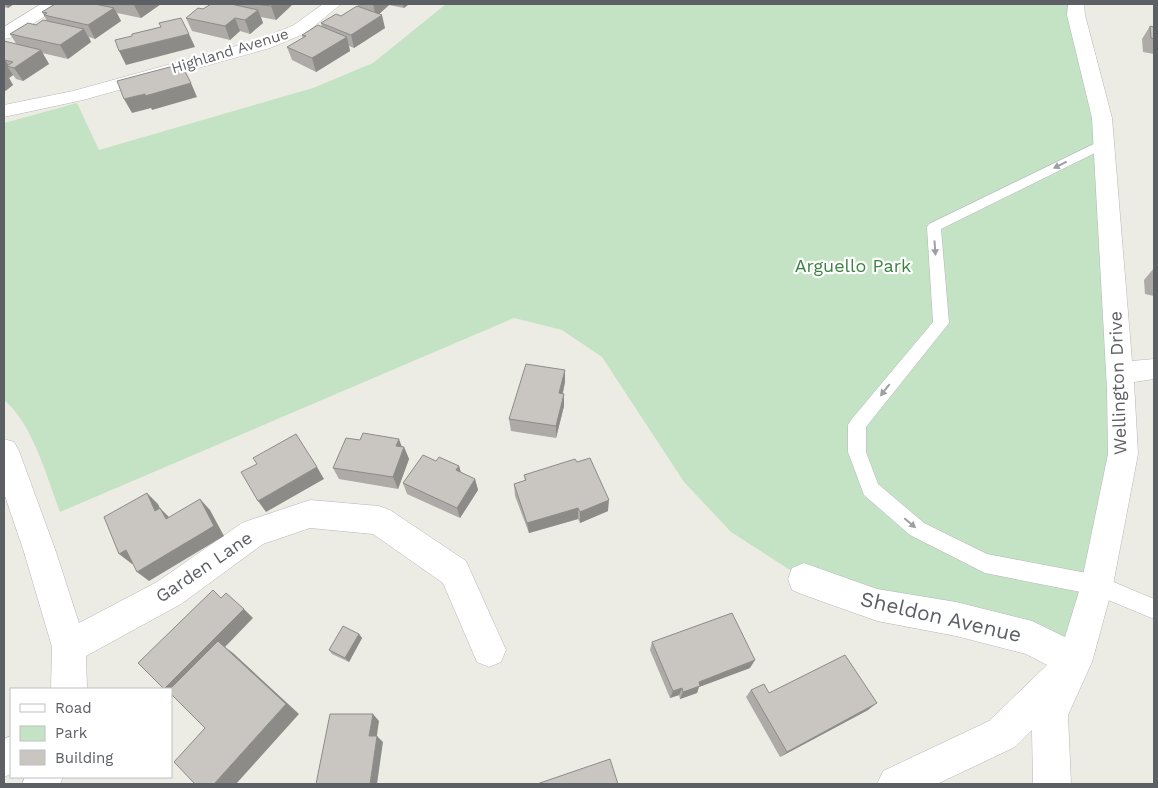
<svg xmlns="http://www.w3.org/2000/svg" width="1158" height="788" viewBox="0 0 1158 788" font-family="'Work Sans',sans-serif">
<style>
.green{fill:#c3e3c4}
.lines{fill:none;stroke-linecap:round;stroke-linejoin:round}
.service-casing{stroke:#b5b6ba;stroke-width:1}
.minor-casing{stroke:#b5b6ba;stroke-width:1}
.service{fill:#fff;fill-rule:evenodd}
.minor{fill:#fff;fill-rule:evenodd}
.wall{fill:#adaaa7}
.shaded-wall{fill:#8d8b88}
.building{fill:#c9c6c2;stroke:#8d8b88}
.oneway{fill:#9d9fa2}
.labels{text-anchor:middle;stroke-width:4.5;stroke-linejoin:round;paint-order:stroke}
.far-street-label{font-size:15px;fill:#5c5f64;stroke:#fff}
.park-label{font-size:18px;fill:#3d8242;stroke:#fff}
.street-label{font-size:18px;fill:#5c5f64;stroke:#fff}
.near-street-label{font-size:21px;fill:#5c5f64;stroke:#fff}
</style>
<rect width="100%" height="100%" fill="#edece4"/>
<!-- green -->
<path class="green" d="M 446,4 L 1077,4 L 1086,55 L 1120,373 L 1097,585 L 1075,662 L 804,579 L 731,532 L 684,482 L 602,357 L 562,330 L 514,318 L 60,512 C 47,478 33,424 4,400 L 4,123 L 77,103 L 99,150 L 313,88 L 373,63 Z"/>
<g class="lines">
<defs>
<path id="service" d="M 1104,139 L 1109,140 L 1111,143 L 1109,146 L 941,229 L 949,323 L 866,427 L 866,452 L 878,484 L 924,523 L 987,554 L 1097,575 L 1154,599 L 1154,619 L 1096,595 L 985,573 L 910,535 L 864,495 L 848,452 L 848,425 L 851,420 L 933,322 L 927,227 L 929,224 Z"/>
<path id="minor" d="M 41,4 L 60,4 L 58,8 L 10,38 L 4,39 L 4,27 Z
M 323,4 L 341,4 L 306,33 L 270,48 L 83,100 L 4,117 L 4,105 L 73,91 L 258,40 L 294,25 Z
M 1068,4 L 1084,4 L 1085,15 L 1112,118 L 1132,361 L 1154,359 L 1154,379 L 1134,382 L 1138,454 L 1113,585 L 1092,662 L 1068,715 L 1071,784 L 1033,784 L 1032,730 L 1015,747 L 937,784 L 877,784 L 883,771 L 989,721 L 1047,665 L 1026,654 L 956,636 L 877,621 L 804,595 L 792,590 L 788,579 L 792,568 L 804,563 L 877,589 L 956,602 L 1032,621 L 1065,637 L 1081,585 L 1108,454 L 1107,389 L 1092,118 L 1067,15 Z
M 4,439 L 14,442 L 19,451 L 56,552 L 79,623 L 157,582 L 242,523 L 253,519 L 310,500 L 379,506 L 390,510 L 466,561 L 506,650 L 501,662 L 489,667 L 477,662 L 443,583 L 373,534 L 310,528 L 263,544 L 181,604 L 86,656 L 87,689 L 51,689 L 52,647 L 24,552 L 4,493 Z
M 11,736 L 11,774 L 4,777 L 4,739 Z
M 25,777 L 63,777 L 60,784 L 22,784 Z"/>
</defs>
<!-- service casing -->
<use href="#service" class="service-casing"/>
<!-- minor casing -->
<use href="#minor" class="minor-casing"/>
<!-- service -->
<use href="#service" class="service"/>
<!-- minor -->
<use href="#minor" class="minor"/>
</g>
<!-- wall -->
<path class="wall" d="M 4,4 L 14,4 L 8,8 L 4,7 Z
M 55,4 L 161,4 L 141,18 L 117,13 L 121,21 L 95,39 L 89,37 L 91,42 L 68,59 L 42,53 L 49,64 L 23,81 L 16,79 L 13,75 L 9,78 L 13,85 L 4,92 L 4,41 L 17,45 L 10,34 L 47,21 L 42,12 Z
M 234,4 L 293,4 L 276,20 L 261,17 L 263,23 L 250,34 L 240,31 L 230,40 L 192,31 L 186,18 L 203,9 L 234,5 Z
M 358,4 L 409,4 L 404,8 L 389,5 L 379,14 L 385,28 L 354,48 L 349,46 L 350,51 L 316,72 L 292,60 L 287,47 L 303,38 L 302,35 L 322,27 L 321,23 L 341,16 L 358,7 Z
M 1150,26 L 1154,27 L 1154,54 L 1143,52 L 1142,39 Z
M 1154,268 L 1154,296 L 1145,294 L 1144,280 Z
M 565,370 L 565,382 L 563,393 L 564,394 L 564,406 L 556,438 L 511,431 L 509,419 Z
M 402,447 L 404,447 L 409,459 L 398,489 L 339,479 L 333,468 Z
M 436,461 L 459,466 L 461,472 L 475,479 L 478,490 L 460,518 L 407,494 L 403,483 Z
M 577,462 L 608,511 L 580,523 L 578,519 L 529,533 L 515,496 L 514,484 L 525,481 L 524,475 Z
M 359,634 L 362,638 L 349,662 L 332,654 L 329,650 Z
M 652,642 L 750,668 L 699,687 L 697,693 L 680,699 L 679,695 L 670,698 L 650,650 Z
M 751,690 L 769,693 L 868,710 L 780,757 L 746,697 Z"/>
<!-- shaded-wall -->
<path class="shaded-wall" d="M 6,4 L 14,4 L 8,8 Z
M 136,4 L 161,4 L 141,18 L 134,5 Z
M 274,4 L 293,4 L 276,20 L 271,6 Z
M 373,4 L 389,4 L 389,5 L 376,17 Z
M 403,4 L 409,4 L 404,8 Z
M 114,8 L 121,21 L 95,39 L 88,25 Z
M 258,10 L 263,23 L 250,34 L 245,20 Z
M 382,15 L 385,28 L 354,48 L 351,35 Z
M 235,18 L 240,31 L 230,40 L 225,26 Z
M 84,29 L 91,42 L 68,59 L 60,45 Z
M 189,34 L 195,47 L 126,65 L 119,51 Z
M 347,37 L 350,51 L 316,72 L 312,58 Z
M 41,50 L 49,64 L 23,81 L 14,68 Z
M 5,60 L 9,66 L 7,66 L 13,75 L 9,78 L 13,85 L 4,92 L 4,61 Z
M 191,83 L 197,97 L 152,110 L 151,108 L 132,113 L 124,99 Z
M 565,370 L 565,382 L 560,405 L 559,393 Z
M 564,394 L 564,406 L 556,438 L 556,426 Z
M 399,439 L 403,450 L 404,447 L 409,459 L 398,489 L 393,477 L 396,446 Z
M 459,466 L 462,477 L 456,470 Z
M 317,467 L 324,479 L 266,512 L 258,501 Z
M 475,479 L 478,490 L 460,518 L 457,508 Z
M 147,493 L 158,504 L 166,521 L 155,511 Z
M 200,499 L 210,510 L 224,536 L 149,581 L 137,572 Z
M 609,500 L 608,511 L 580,523 L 580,512 Z
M 160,508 L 171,519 L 166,519 Z
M 578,508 L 578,519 L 529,533 L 527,523 Z
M 126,550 L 138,560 L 132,564 L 119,554 Z
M 244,609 L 253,618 L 225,647 L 233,653 L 299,714 L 236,784 L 214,784 L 286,704 L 171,689 L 164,689 Z
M 359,634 L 362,638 L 349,662 L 345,658 Z
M 755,660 L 750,668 L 699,687 L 697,693 L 680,699 L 683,692 L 699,682 Z
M 682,688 L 679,695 L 670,698 L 673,691 Z
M 877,703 L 868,710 L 780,757 L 787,752 Z
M 373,714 L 379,721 L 376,742 L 369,736 Z
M 377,736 L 383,742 L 377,784 L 370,784 Z"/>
<!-- building -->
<path class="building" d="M 55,4 L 95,4 L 114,8 L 88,25 L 44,15 L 47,13 L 42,12 Z
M 211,4 L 231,4 L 258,10 L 245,20 L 235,18 L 225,26 L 186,18 L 198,8 L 203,9 Z
M 256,4 L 274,4 L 271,6 Z
M 357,6 L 382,15 L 351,35 L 321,23 L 336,14 L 341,16 Z
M 181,18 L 189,34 L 119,51 L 115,40 L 132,36 L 132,34 L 161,27 L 159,23 Z
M 43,20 L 84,29 L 60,45 L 10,34 L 28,23 L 36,25 Z
M 318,25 L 347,37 L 312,58 L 287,47 L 306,36 L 302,35 Z
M 1150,26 L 1154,27 L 1154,39 L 1151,38 Z
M 4,41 L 41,50 L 14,68 L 7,66 L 13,62 L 5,60 L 4,61 Z
M 181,64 L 191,83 L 145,96 L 145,94 L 124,99 L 117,81 Z
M 526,364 L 565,370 L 559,393 L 564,394 L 556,426 L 509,419 Z
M 363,433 L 399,439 L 396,446 L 404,447 L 393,477 L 333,468 L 346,438 L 360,440 Z
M 296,434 L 317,467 L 258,501 L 241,472 L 257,464 L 253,458 Z
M 423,455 L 436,461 L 439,457 L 459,466 L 456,470 L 475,479 L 457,508 L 403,483 Z
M 590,458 L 609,500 L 580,512 L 578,508 L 527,523 L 514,484 L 526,480 L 524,475 L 575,459 L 577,462 Z
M 147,493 L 155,511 L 160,508 L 166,519 L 200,499 L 214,526 L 137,572 L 126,550 L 119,554 L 104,517 Z
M 213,590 L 221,598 L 226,593 L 244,609 L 164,689 L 138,663 Z
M 732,613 L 755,660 L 699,682 L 700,686 L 683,692 L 682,688 L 673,691 L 652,642 Z
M 343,626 L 359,634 L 345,658 L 329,650 Z
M 218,641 L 286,704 L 214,784 L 195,784 L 174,762 L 205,728 L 171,694 L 171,689 L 170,689 Z
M 845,655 L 877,703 L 787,752 L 751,690 L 764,684 L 769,693 Z
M 330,714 L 373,714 L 369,736 L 377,736 L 370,784 L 316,784 Z
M 610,759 L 618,784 L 537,784 Z"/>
<!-- one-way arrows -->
<defs><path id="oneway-solid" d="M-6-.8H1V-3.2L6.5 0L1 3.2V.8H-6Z" transform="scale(1.25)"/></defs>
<g class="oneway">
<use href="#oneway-solid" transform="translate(1060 165) rotate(154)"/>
<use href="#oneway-solid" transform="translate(935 248) rotate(86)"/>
<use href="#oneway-solid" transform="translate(885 390) rotate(128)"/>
<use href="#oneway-solid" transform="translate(910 523) rotate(40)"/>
</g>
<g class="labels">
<!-- far-street labels -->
<g class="far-street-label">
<text transform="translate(230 51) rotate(-17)" y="5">Highland Avenue</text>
</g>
<!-- park labels -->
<g class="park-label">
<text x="853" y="272">Arguello Park</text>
</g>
<!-- street labels -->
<g class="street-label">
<text transform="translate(1118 383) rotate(-92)" y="6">Wellington Drive</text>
<text transform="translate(204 567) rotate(-34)" y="6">Garden Lane</text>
</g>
<!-- near-street labels -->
<g class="near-street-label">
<text transform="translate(941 617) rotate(13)" y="7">Sheldon Avenue</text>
</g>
</g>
<!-- border -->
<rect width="1158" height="788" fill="none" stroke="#5c5f64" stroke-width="10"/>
<!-- legend -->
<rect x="10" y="688" width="162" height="90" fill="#ffffff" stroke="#bebfc1"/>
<rect x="20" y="704" width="25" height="8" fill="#ffffff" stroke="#bebfc1"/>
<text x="55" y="713" font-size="15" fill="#5c5f64">Road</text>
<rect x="20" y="726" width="25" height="15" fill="#c3e3c4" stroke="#bebfc1"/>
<text x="55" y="738" font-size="15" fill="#5c5f64">Park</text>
<rect x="20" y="750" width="25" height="15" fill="#c9c6c2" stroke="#bebfc1"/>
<text x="55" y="763" font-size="15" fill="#5c5f64">Building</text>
</svg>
